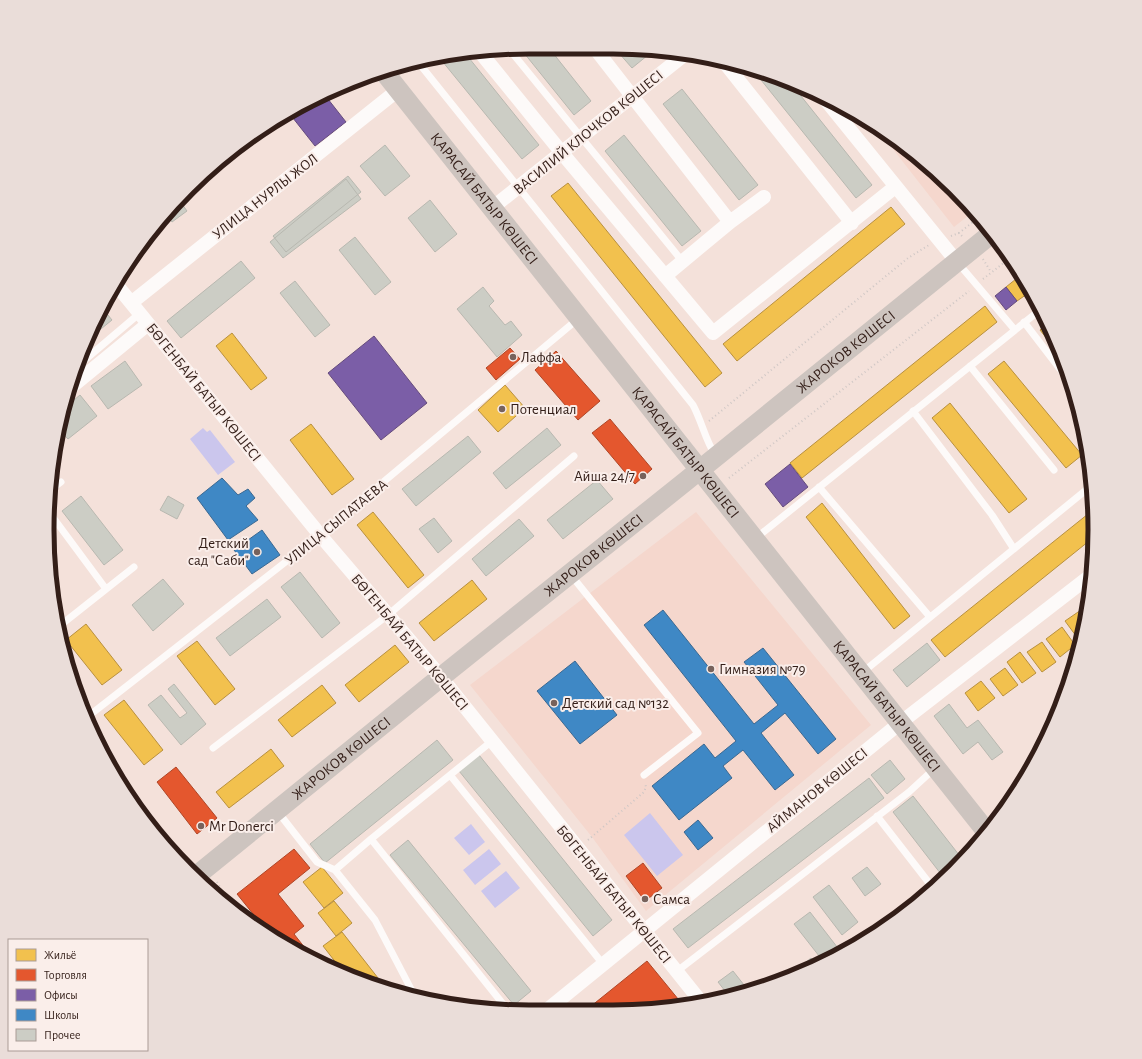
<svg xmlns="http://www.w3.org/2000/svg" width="1142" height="1059" viewBox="0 0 1142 1059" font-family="'Alegreya Sans',sans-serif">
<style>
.built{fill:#f5d7cd}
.green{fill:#cbc6ed}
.homes{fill:#f2c14e;stroke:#b9903e}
.shops{fill:#e4572e;stroke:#af4627}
.offices{fill:#7b5ea7;stroke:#654b7c}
.schools{fill:#3f88c5;stroke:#3b6891}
.building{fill:#cccdc5;stroke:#b8b8b0}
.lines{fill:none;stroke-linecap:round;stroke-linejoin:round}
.path{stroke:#cfc7c5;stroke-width:2;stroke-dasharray:1 3;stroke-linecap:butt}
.lane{stroke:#fdfaf9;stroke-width:7}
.street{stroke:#fdfaf9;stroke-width:14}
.secondary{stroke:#cdc4bf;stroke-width:20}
.poi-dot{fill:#77625c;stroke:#faeeea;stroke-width:1.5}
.labels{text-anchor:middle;stroke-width:4;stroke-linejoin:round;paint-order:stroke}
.street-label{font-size:15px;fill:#331e18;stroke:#faeeea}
.poi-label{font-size:15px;fill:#331e18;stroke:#faeeea;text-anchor:start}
.rim{fill:none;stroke:#331e18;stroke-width:5}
</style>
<rect width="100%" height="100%" fill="#f4e1da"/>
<!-- built -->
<path class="built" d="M 874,125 L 954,188 L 973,212 L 954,227 Z
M 696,512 L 871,725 L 646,911 L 592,837 L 470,685 Z"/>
<!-- green -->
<path class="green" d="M 203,428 L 207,432 L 210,430 L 235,462 L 218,475 L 190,439 Z
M 650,813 L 683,855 L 657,876 L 624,835 Z
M 471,824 L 485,842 L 469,855 L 454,838 Z
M 489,849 L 501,864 L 475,885 L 463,870 Z
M 506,871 L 520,888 L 495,908 L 481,891 Z"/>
<!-- homes -->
<path class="homes" d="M 568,183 L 722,373 L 705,387 L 551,196 Z
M 891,207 L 905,224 L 737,361 L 723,344 Z
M 1021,275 L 1030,292 L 1017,301 L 1006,287 Z
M 985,306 L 997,322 L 802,478 L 790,463 Z
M 1047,324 L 1058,345 L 1062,358 L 1040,330 Z
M 232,333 L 267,378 L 251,390 L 216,346 Z
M 1004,361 L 1082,455 L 1066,468 L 988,374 Z
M 505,385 L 525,408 L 498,432 L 478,410 Z
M 950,403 L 1027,499 L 1009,513 L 932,418 Z
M 311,424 L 354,479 L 332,495 L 290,440 Z
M 822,503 L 910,616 L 894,629 L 806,517 Z
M 1093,510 L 1094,537 L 945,657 L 931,640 Z
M 373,512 L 424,575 L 408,588 L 357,525 Z
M 472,580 L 487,599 L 434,641 L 419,623 Z
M 1081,610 L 1086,617 L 1081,638 L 1079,640 L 1065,621 Z
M 86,624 L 122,670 L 102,685 L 66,640 Z
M 1062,627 L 1075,645 L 1060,657 L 1046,639 Z
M 197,641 L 235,689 L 215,705 L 177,656 Z
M 1042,642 L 1056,662 L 1042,672 L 1027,652 Z
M 395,645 L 409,662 L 359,702 L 345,685 Z
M 1020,652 L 1036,673 L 1022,683 L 1007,662 Z
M 1005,668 L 1018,685 L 1003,696 L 990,679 Z
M 981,681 L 995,698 L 978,711 L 965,693 Z
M 322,685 L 336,703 L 292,737 L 278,720 Z
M 124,700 L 163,750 L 144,765 L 104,715 Z
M 271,749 L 284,766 L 229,808 L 216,792 Z
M 322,867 L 343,893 L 324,908 L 303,882 Z
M 334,901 L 352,923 L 336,936 L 318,913 Z
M 342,932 L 378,978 L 370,984 L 344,973 L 323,946 Z"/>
<!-- shops -->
<path class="shops" d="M 510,348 L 520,359 L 496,380 L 486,368 Z
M 556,351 L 600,401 L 578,420 L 535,370 Z
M 610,419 L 652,469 L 635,484 L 592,433 Z
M 55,608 L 63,617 L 56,623 Z
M 176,767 L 217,818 L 197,834 L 157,782 Z
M 294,849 L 310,868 L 278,894 L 304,926 L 294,934 L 305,948 L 300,953 L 288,947 L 266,930 L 237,894 Z
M 643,863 L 662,888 L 645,901 L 626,876 Z
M 647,961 L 683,1005 L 613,1012 L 585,1011 Z"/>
<!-- offices -->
<path class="offices" d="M 324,94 L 346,122 L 315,146 L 289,113 L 316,97 Z
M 1006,287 L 1017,301 L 1006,310 L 995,296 Z
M 374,336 L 427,403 L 381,440 L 328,373 Z
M 790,464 L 808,487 L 783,507 L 765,484 Z"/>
<!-- schools -->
<path class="schools" d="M 944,180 L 954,188 L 967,205 L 965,207 Z
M 222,478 L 238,495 L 248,489 L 255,498 L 246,506 L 258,520 L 228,540 L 197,498 Z
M 262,530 L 280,555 L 252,574 L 234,550 Z
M 663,610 L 754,724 L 778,705 L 744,662 L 763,648 L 836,739 L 818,754 L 785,713 L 761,733 L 794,775 L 775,790 L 743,750 L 723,766 L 732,778 L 679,820 L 652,786 L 704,744 L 715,758 L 736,741 L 644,625 Z
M 575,661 L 617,715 L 580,744 L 537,691 Z
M 698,820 L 713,838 L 698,850 L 684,832 Z"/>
<!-- building -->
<path class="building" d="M 530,47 L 549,48 L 591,101 L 574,115 L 520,48 Z
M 618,52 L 647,53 L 648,55 L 632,68 Z
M 465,53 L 539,145 L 522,159 L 438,56 Z
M 753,70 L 789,81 L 872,185 L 856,198 Z
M 682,89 L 758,185 L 739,200 L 663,104 Z
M 624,135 L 701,231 L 682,246 L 605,151 Z
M 385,145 L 410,176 L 385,196 L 360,166 Z
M 348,176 L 361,192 L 286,252 L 273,236 Z
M 346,179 L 361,199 L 283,258 L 270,242 Z
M 179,200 L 187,211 L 172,222 L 165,213 Z
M 430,200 L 457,234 L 435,252 L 408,218 Z
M 355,237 L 391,282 L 375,295 L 339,250 Z
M 241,261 L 255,278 L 181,338 L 167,321 Z
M 295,281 L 330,325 L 315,337 L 280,293 Z
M 483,287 L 494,301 L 489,306 L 505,325 L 511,321 L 522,335 L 497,357 L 457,309 Z
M 103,309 L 112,320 L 91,337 Z
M 125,361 L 142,385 L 108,409 L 91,386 Z
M 80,395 L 97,416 L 68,439 L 59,430 L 63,409 Z
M 547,428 L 561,445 L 506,489 L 493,473 Z
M 468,436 L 481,452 L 416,506 L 402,489 Z
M 597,480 L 613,499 L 563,539 L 547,520 Z
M 81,496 L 123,550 L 104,565 L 62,511 Z
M 168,496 L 184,505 L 177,519 L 160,510 Z
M 434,518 L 452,541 L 438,553 L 419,529 Z
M 519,519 L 534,536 L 486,576 L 472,559 Z
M 300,572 L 340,623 L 322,638 L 281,587 Z
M 163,579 L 184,604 L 153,631 L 132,605 Z
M 267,599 L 281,617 L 230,656 L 216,638 Z
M 927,643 L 940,660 L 907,687 L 893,670 Z
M 174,684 L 206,724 L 181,745 L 148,705 L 161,695 L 180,718 L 187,713 L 168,689 Z
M 949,704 L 967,728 L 978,720 L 1003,752 L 992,760 L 978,742 L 963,754 L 934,716 Z
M 437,740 L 453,760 L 325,863 L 310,844 Z
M 479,755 L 612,920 L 593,936 L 459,771 Z
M 890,760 L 905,779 L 887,794 L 871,775 Z
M 869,778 L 884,798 L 688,948 L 673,929 Z
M 913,796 L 963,860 L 944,878 L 893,812 Z
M 408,840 L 531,991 L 514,1005 L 390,855 Z
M 867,867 L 881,884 L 865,896 L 852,878 Z
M 829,885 L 858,922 L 842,935 L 813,897 Z
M 810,912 L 841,952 L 823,961 L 794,924 Z
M 811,958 L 816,965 L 799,974 L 796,970 Z
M 733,971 L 748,990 L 729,996 L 718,982 Z"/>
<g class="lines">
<!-- path -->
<path class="path" d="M 951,236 L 959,233
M 962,236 L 959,233 L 978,218
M 983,259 L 991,272
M 983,279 L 1010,258
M 709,421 L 908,258 L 929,245
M 729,478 L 969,291
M 588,840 L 644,792 L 646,787 L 645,783
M 217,882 L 228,901"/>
<!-- lane -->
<path class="lane" d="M 509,49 L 683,262
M 418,62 L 693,405 C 702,422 705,439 715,455
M 958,263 L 1015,330
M 1024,322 L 1070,382
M 80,364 L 140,313
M 970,366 L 1054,470
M 913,411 L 992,515 L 1014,549
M 819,487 L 930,617
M 49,491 L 61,482
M 49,512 L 106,589
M 756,538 L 1040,310
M 571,575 L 698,733 L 644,775
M 57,628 L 134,567
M 863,672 L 1091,486
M 86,718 L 320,535 L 579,318
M 492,741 L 371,839 L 507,1009
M 213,748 L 388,615 L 574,456
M 450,775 L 603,964
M 278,812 L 317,862 L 335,870 L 375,920 L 411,989 L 416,996
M 877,816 L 933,888
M 335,870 L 371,839
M 676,972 L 909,792 L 934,769"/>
<!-- street -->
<path class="street" d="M 597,51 L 730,222 L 764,197
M 480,52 L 562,153 L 713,333 L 895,187
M 724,62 L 852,223
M 825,99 L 957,262
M 492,208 L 684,55
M 665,276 L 730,222
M 115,283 L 320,535 L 441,677 L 702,1003
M 131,303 L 398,90
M 70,388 L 148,324
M 547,1010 L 900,723 L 1090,576"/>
<!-- secondary -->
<g class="secondary">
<path id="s1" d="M 385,73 L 986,831"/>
<path id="s2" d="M 196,876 L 441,677 L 686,481 L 991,234"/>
</g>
</g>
<!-- markers -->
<g class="poi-dot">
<circle cx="513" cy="357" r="4"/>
<circle cx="502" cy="409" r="4"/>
<circle cx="643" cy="476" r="4"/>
<circle cx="257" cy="552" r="4"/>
<circle cx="711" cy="669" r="4"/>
<circle cx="554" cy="703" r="4"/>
<circle cx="201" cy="826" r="4"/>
<circle cx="645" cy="899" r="4"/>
</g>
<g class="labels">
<!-- street labels -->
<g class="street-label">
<text transform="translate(588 132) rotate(-39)" y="5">ВАСИЛИЙ КЛОЧКОВ КӨШЕСІ</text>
<text transform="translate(265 196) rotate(-38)" y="5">УЛИЦА НУРЛЫ ЖОЛ</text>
<text dy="5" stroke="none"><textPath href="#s1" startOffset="160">ҚАРАСАЙ БАТЫР КӨШЕСІ</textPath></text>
<text dy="5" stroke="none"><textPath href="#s2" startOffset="835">ЖАРОКОВ КӨШЕСІ</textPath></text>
<text transform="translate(204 392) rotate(51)" y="5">БӨГЕНБАЙ БАТЫР КӨШЕСІ</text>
<text dy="5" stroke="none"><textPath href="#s1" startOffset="484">ҚАРАСАЙ БАТЫР КӨШЕСІ</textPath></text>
<text transform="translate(336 522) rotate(-39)" y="5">УЛИЦА СЫПАТАЕВА</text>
<text dy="5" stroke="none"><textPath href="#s2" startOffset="511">ЖАРОКОВ КӨШЕСІ</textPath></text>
<text transform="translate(410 642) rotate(50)" y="5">БӨГЕНБАЙ БАТЫР КӨШЕСІ</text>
<text dy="5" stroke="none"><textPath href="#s1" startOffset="808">ҚАРАСАЙ БАТЫР КӨШЕСІ</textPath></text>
<text dy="5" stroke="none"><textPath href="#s2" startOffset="187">ЖАРОКОВ КӨШЕСІ</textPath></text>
<text transform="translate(817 790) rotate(-39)" y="5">АЙМАНОВ КӨШЕСІ</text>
<text transform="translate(614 894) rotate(51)" y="5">БӨГЕНБАЙ БАТЫР КӨШЕСІ</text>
</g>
<!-- poi labels -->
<g class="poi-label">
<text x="521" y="362">Лаффа</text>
<text x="510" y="414">Потенциал</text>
<text x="635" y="481" text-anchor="end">Айша 24/7</text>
<text x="249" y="548" text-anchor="end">Детский<tspan x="249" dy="17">сад "Саби"</tspan></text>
<text x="719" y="674">Гимназия №79</text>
<text x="562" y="708">Детский сад №132</text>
<text x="209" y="831">Mr Donerci</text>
<text x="653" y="904">Самса</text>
</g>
</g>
<!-- crop -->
<path d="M0 0H1142V1059H0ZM529 54H613A475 475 0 0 1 1088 529V530A475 475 0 0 1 613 1005H529A475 475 0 0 1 54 530V529A475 475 0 0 1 529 54Z" fill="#eaddd9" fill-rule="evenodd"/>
<path class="rim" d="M529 54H613A475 475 0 0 1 1088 529V530A475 475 0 0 1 613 1005H529A475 475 0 0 1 54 530V529A475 475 0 0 1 529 54Z"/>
<!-- legend -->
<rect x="8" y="939" width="140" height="112" fill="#faeeea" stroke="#aa9b96"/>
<rect x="16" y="949" width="20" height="12" fill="#f2c14e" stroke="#aa9b96"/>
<text x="44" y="959" font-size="12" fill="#331e18">Жильё</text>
<rect x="16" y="969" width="20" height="12" fill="#e4572e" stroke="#aa9b96"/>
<text x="44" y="979" font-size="12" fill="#331e18">Торговля</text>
<rect x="16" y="989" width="20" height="12" fill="#7b5ea7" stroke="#aa9b96"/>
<text x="44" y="999" font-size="12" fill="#331e18">Офисы</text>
<rect x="16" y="1009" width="20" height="12" fill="#3f88c5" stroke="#aa9b96"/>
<text x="44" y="1019" font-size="12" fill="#331e18">Школы</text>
<rect x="16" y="1029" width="20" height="12" fill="#cccdc5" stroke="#aa9b96"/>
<text x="44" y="1039" font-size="12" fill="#331e18">Прочее</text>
</svg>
